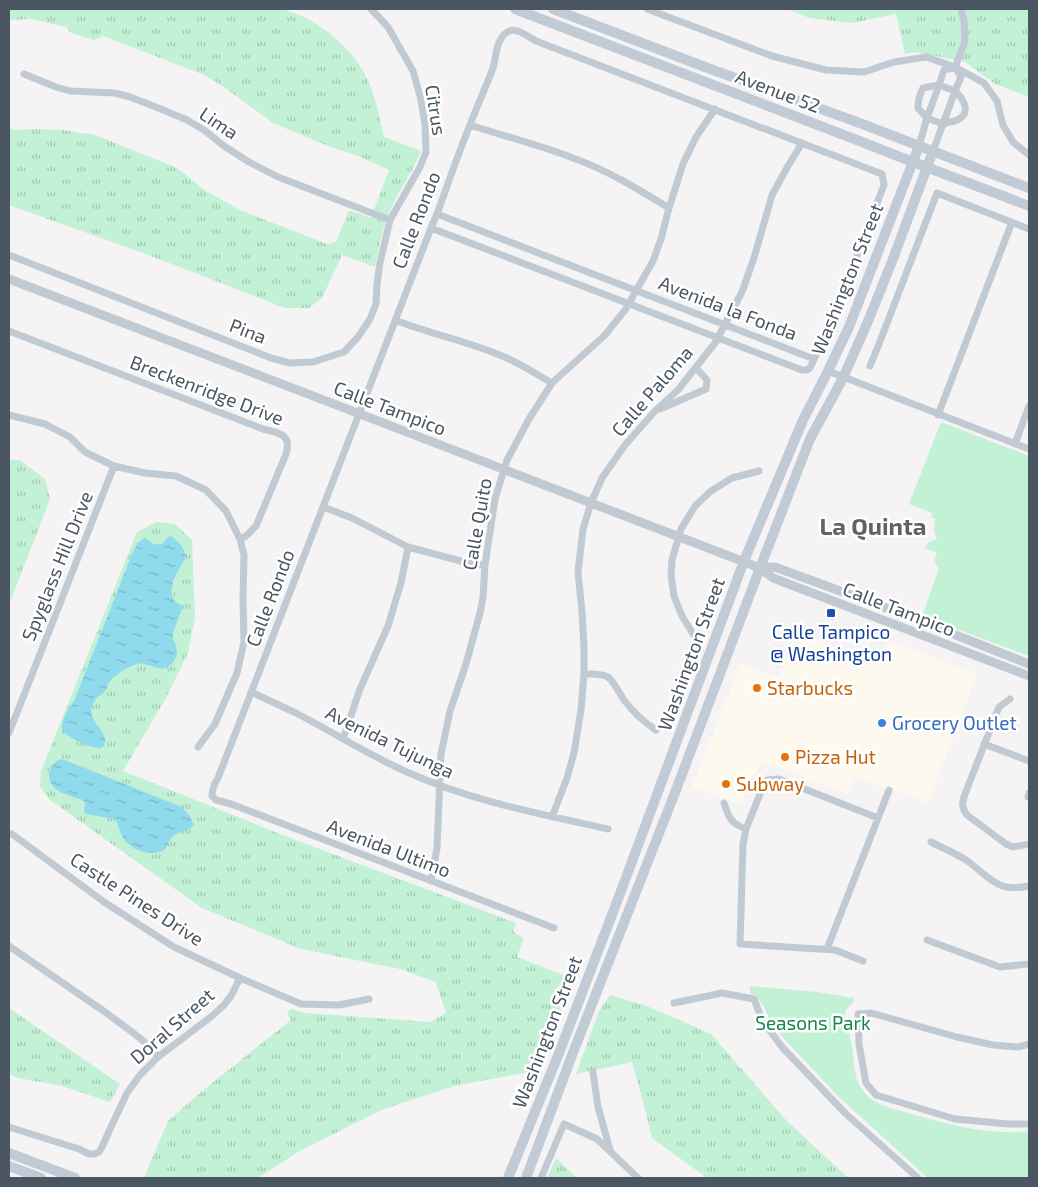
<svg xmlns="http://www.w3.org/2000/svg" width="1038" height="1187" viewBox="0 0 1038 1187" font-family="'Exo 2',sans-serif">
<style>
.commercial{fill:#fdf9ef}
.grass{fill:url(#grass-tufts)}
.park{fill:#c3f1d5}
.water{fill:url(#water-ripples)}
.lines{fill:none;stroke-linecap:round;stroke-linejoin:round}
.minor{stroke:#c1cad2;stroke-width:7}
.tertiary{stroke:#c1cad2;stroke-width:9}
.secondary{stroke:#c1cbd6;stroke-width:10}
.transit-dot{fill:#1a4fb4;stroke:#fff;stroke-width:2}
.food-dot{fill:#e8710a;stroke:#fff;stroke-width:2}
.shop-dot{fill:#3f7fe0;stroke:#fff;stroke-width:2}
.labels{text-anchor:middle;stroke-width:5;stroke-linejoin:round;paint-order:stroke}
.street-label{font-size:19px;fill:#4a5661;stroke:#fff}
.transit-label{font-size:19px;fill:#164399;stroke:#fff}
.food-label{font-size:19px;fill:#c56008;stroke:#fff;text-anchor:start}
.shop-label{font-size:19px;fill:#366cbe;stroke:#fff;text-anchor:start}
.park-label{font-size:19px;fill:#17864f;stroke:#fff}
.district-label{font-size:24px;font-weight:bold;fill:#5f6368;stroke:#fff}
</style>
<defs>
<pattern id="grass-tufts" width="24" height="20" patternUnits="userSpaceOnUse" patternTransform="scale(1.25)"><rect width="24" height="20" fill="#c3f1d5"/><path d="M3 7l-1-3M5 7V3M7 7l1-3M15 17l-1-3M17 17v-4M19 17l1-3" fill="none" stroke="#a0c6b0"/></pattern>
<pattern id="water-ripples" width="26" height="14" patternUnits="userSpaceOnUse" patternTransform="scale(1.25)"><rect width="26" height="14" fill="#90daee"/><path d="M2 4q2-2 4 0t4 0M15 11q2-2 4 0t4 0" fill="none" stroke="#78b4c4"/></pattern>
</defs>
<rect width="100%" height="100%" fill="#f5f3f3"/>
<!-- commercial -->
<path class="commercial" d="M 796,632 L 878,665 L 888,640 L 977,674 L 928,803 L 855,776 L 847,794 L 762,761 L 752,778 L 741,805 L 692,787 L 741,664 L 778,678 Z"/>
<!-- grass -->
<path class="grass" d="M 9,9 L 283,9 C 291,12 300,15 308,19 C 333,33 357,55 368,81 C 376,99 380,118 384,137 L 421,151 C 414,170 401,187 392,206 C 383,225 379,247 375,267 L 342,255 L 322,298 L 309,308 L 285,308 L 146,254 L 9,205 L 9,128 L 13,130 L 30,129 L 62,130 L 95,135 L 177,168 L 206,191 L 240,210 L 327,244 L 336,242 L 349,210 L 371,218 L 389,170 L 358,156 L 328,146 L 273,123 L 221,85 L 202,74 L 103,36 L 94,40 L 71,33 L 66,27 L 30,19 L 9,20 Z
M 786,9 L 1029,9 L 1029,97 L 995,84 L 965,62 L 916,52 L 905,54 L 896,14 L 852,23 L 810,18 Z
M 9,460 L 20,460 L 45,479 L 50,499 L 9,605 Z
M 156,522 L 175,524 L 192,540 L 195,617 L 188,653 L 166,698 L 123,771 L 280,834 L 516,923 L 513,932 L 524,938 L 517,957 L 573,979 L 539,1070 L 454,1086 L 381,1110 L 298,1152 L 258,1178 L 144,1178 L 168,1121 L 201,1092 L 291,1020 L 287,1013 L 291,1009 L 306,1013 L 430,1022 L 446,1013 L 436,982 L 400,969 L 301,949 L 202,908 L 50,800 L 40,787 L 41,771 L 137,532 Z
M 610,995 L 647,1006 L 711,1034 L 786,1120 L 848,1178 L 707,1178 L 652,1138 L 644,1105 L 632,1062 L 576,1074 L 599,1011 Z
M 9,1008 L 120,1084 L 110,1102 L 62,1086 L 18,1078 L 9,1074 Z
M 556,1158 L 577,1178 L 547,1178 Z"/>
<!-- park -->
<path class="park" d="M 941,422 L 1029,456 L 1029,656 L 922,616 L 939,568 L 934,561 L 937,553 L 925,548 L 929,542 L 937,539 L 934,531 L 935,519 L 931,517 L 932,513 L 909,504 Z
M 750,986 L 817,992 L 854,998 L 853,1003 C 837,1014 848,1027 851,1041 C 855,1058 852,1078 864,1092 C 875,1106 893,1108 908,1113 C 947,1124 988,1136 1029,1131 L 1029,1178 L 928,1178 L 839,1097 L 773,1027 L 764,1007 L 756,996 L 750,993 Z"/>
<!-- water -->
<path class="water" d="M 171,536 C 178,541 187,549 185,559 C 178,570 161,597 181,605 L 182,609 C 179,617 175,625 173,634 C 171,645 183,649 173,662 C 162,677 149,661 137,664 C 130,666 116,674 111,680 C 108,683 108,686 106,690 C 103,694 98,696 95,700 C 80,721 116,733 102,748 C 90,749 69,738 62,730 C 61,719 68,710 74,701 L 134,549 L 140,541 L 144,538 C 153,541 150,546 162,544 L 168,537 Z
M 61,759 L 67,761 L 182,807 L 190,816 L 194,825 C 188,832 180,832 173,836 C 168,840 168,849 162,851 C 149,857 131,849 123,838 C 120,833 118,826 116,820 L 114,819 L 86,814 L 84,812 L 85,802 C 72,794 49,795 49,774 C 50,767 54,762 61,759 Z"/>
<g class="lines">
<!-- minor -->
<path class="minor" d="M 647,9 L 772,56 L 826,70 L 864,72 L 894,62 L 926,57 L 955,67 L 984,83 L 997,101 L 1003,125 L 1013,142 L 1029,155
M 24,74 L 56,87 L 70,91 L 115,93 L 130,97 L 156,107 L 187,120 L 204,130 L 224,146 L 249,162 L 278,177 L 390,220
M 939,85 L 955,91 L 943,124 L 927,118 Z
M 470,125 C 504,136 539,145 573,158 C 607,170 638,189 669,208
M 919,146 L 927,118 L 918,108 C 918,100 919,95 923,88 L 939,85 L 944,70 L 955,67
M 933,151 L 943,124 C 947,122 951,122 955,121 C 972,115 965,100 955,91 L 961,77 L 955,67 L 965,42 L 964,20 L 961,9
M 437,214 L 814,359
M 431,228 L 802,370 L 807,370 L 810,368 L 833,318 L 884,185 L 882,174 L 536,41 C 528,37 515,25 506,33 C 496,40 496,58 493,68 C 486,87 477,106 470,125 C 458,154 448,184 437,214 L 431,228 L 218,778 C 214,784 212,789 212,796 L 216,800 L 231,804 L 554,928
M 9,255 L 271,358 L 290,363 L 313,362 L 344,352 L 358,337 L 370,319 L 376,304 L 377,284 L 380,263 L 390,220 L 420,167 L 426,152 L 425,124 L 420,96 L 413,71 L 388,27 L 371,9
M 395,320 C 433,335 472,342 509,359 C 524,366 538,375 552,383
M 9,331 L 263,429 C 279,433 292,434 286,454 L 256,526 L 246,536 L 240,539
M 870,366 L 879,344 L 937,193 L 1029,229
M 828,371 L 1029,449
M 660,409 L 706,389 L 707,380 L 696,368
M 9,415 L 45,424 L 70,437 L 85,452 L 114,466 L 145,473 L 176,476 L 206,490 L 226,511 L 240,539 L 244,555 L 243,599 L 244,642 L 237,673 L 215,724 L 198,747
M 938,415 L 1012,222
M 1015,444 L 1029,406
M 323,507 L 352,518 L 408,547 L 472,564 L 485,565
M 695,637 L 682,616 L 674,596 L 671,575 L 672,560 L 681,529 L 695,506 L 711,491 L 732,478 L 759,471
M 584,674 C 592,674 601,673 608,677 C 615,683 619,693 624,700 C 633,712 644,722 656,730
M 251,692 C 266,699 281,706 296,713 C 333,732 368,755 407,772 C 471,801 540,814 608,829
M 1010,699 L 999,707 L 965,794 C 962,802 961,807 967,815 L 1006,844 L 1013,847 L 1029,844
M 9,733 L 114,466
M 343,739 L 360,689 L 388,626 L 401,583 L 408,547
M 984,744 L 1029,761
M 1028,797 L 1029,793
M 724,803 C 729,818 730,823 746,829
M 552,817 L 567,778 L 574,753 L 581,710 L 584,674 L 584,647 L 582,612 L 578,572 L 583,529 L 591,503 L 602,478 L 625,445 L 655,411 L 678,390 L 715,343 L 742,292 L 754,258 L 772,195 L 788,166 L 802,143
M 9,833 L 12,834 L 104,902 L 174,947 L 240,978 L 301,1004 L 339,1005 L 369,999
M 931,842 C 943,848 955,853 966,860 C 990,877 996,893 1029,886
M 431,881 L 437,848 L 441,754 L 450,711 L 466,664 L 480,613 L 483,598 L 485,565 L 495,499 L 507,460 L 529,419 L 552,383 L 605,335 L 625,310 L 653,261 L 661,239 L 669,208 L 683,164 L 696,137 L 715,109
M 927,940 L 1000,967 L 1029,964
M 9,946 C 41,968 73,990 105,1012 C 123,1026 144,1038 158,1057
M 827,949 L 889,790
M 863,961 L 835,950 L 740,944 L 743,844 L 746,829 L 764,784 L 767,780 L 779,779 L 878,818
M 674,1003 L 722,993 L 754,999 L 762,1020 L 782,1047 L 846,1114 L 918,1178
M 1029,1044 L 1018,1047 L 993,1045 L 957,1037 L 871,1013 L 858,1014 L 859,1044 L 866,1083 L 876,1095 L 955,1119 L 1009,1124 L 1029,1124
M 593,1072 L 598,1107 L 610,1150
M 9,1127 L 79,1149 L 89,1154 L 94,1154 L 99,1152 L 102,1147 L 111,1127 L 127,1093 L 140,1075 L 158,1057 L 212,1016 L 224,1005 L 231,996 L 240,978
M 541,1178 L 564,1124 L 597,1139 L 638,1178"/>
<!-- tertiary -->
<path class="tertiary" d="M 9,279 L 760,568 L 773,578 L 1029,676
M 760,568 L 775,567 L 905,615 L 1029,664"/>
<!-- secondary -->
<path class="secondary" d="M 515,9 L 857,140 C 914,163 972,184 1029,206
M 553,9 L 713,70 L 857,122 L 1029,188
M 9,1153 L 75,1178
M 9,1166 L 41,1178
M 508,1178 L 559,1053 L 618,899 L 744,561 L 803,420 L 828,371 L 849,327 L 919,146
M 526,1178 L 574,1050 L 676,790 L 760,568 L 810,439 L 843,378 L 869,319 L 893,259 L 933,151"/>
</g>
<!-- markers -->
<rect class="transit-dot" x="826" y="608" width="10" height="10" rx="2.5"/>
<g class="food-dot">
<circle cx="757" cy="688" r="5"/>
<circle cx="785" cy="757" r="5"/>
<circle cx="726" cy="784" r="5"/>
</g>
<circle class="shop-dot" cx="882" cy="723" r="5"/>
<g class="labels">
<!-- street labels -->
<g class="street-label">
<text transform="translate(778 91) rotate(21)" y="7">Avenue 52</text>
<text transform="translate(436 110) rotate(81)" y="7">Citrus</text>
<text transform="translate(219 123) rotate(34)" y="7">Lima</text>
<text transform="translate(416 220) rotate(-69)" y="7">Calle Rondo</text>
<text transform="translate(847 279) rotate(-68)" y="7">Washington Street</text>
<text transform="translate(728 308) rotate(21)" y="7">Avenida la Fonda</text>
<text transform="translate(248 331) rotate(21)" y="7">Pina</text>
<text transform="translate(207 390) rotate(21)" y="7">Breckenridge Drive</text>
<text transform="translate(652 391) rotate(-49)" y="7">Calle Paloma</text>
<text transform="translate(390 408) rotate(21)" y="7">Calle Tampico</text>
<text transform="translate(477 524) rotate(-80)" y="7">Calle Quito</text>
<text transform="translate(57 566) rotate(-68)" y="7">Spyglass Hill Drive</text>
<text transform="translate(270 598) rotate(-69)" y="7">Calle Rondo</text>
<text transform="translate(899 609) rotate(21)" y="7">Calle Tampico</text>
<text transform="translate(691 654) rotate(-70)" y="7">Washington Street</text>
<text transform="translate(390 742) rotate(26)" y="7">Avenida Tujunga</text>
<text transform="translate(389 848) rotate(21)" y="7">Avenida Ultimo</text>
<text transform="translate(137 899) rotate(33)" y="7">Castle Pines Drive</text>
<text transform="translate(172 1026) rotate(-41)" y="7">Doral Street</text>
<text transform="translate(547 1032) rotate(-69)" y="7">Washington Street</text>
</g>
<!-- transit labels -->
<g class="transit-label">
<text x="831" y="639">Calle Tampico<tspan x="831" dy="22">@ Washington</tspan></text>
</g>
<!-- food labels -->
<g class="food-label">
<text x="767" y="695">Starbucks</text>
<text x="795" y="764">Pizza Hut</text>
<text x="736" y="791">Subway</text>
</g>
<!-- shop labels -->
<g class="shop-label">
<text x="892" y="730">Grocery Outlet</text>
</g>
<!-- park labels -->
<g class="park-label">
<text x="813" y="1030">Seasons Park</text>
</g>
<!-- district labels -->
<g class="district-label">
<text x="873" y="535">La Quinta</text>
</g>
</g>
<!-- border -->
<rect width="1038" height="1187" fill="none" stroke="#4a5661" stroke-width="20"/>
</svg>
